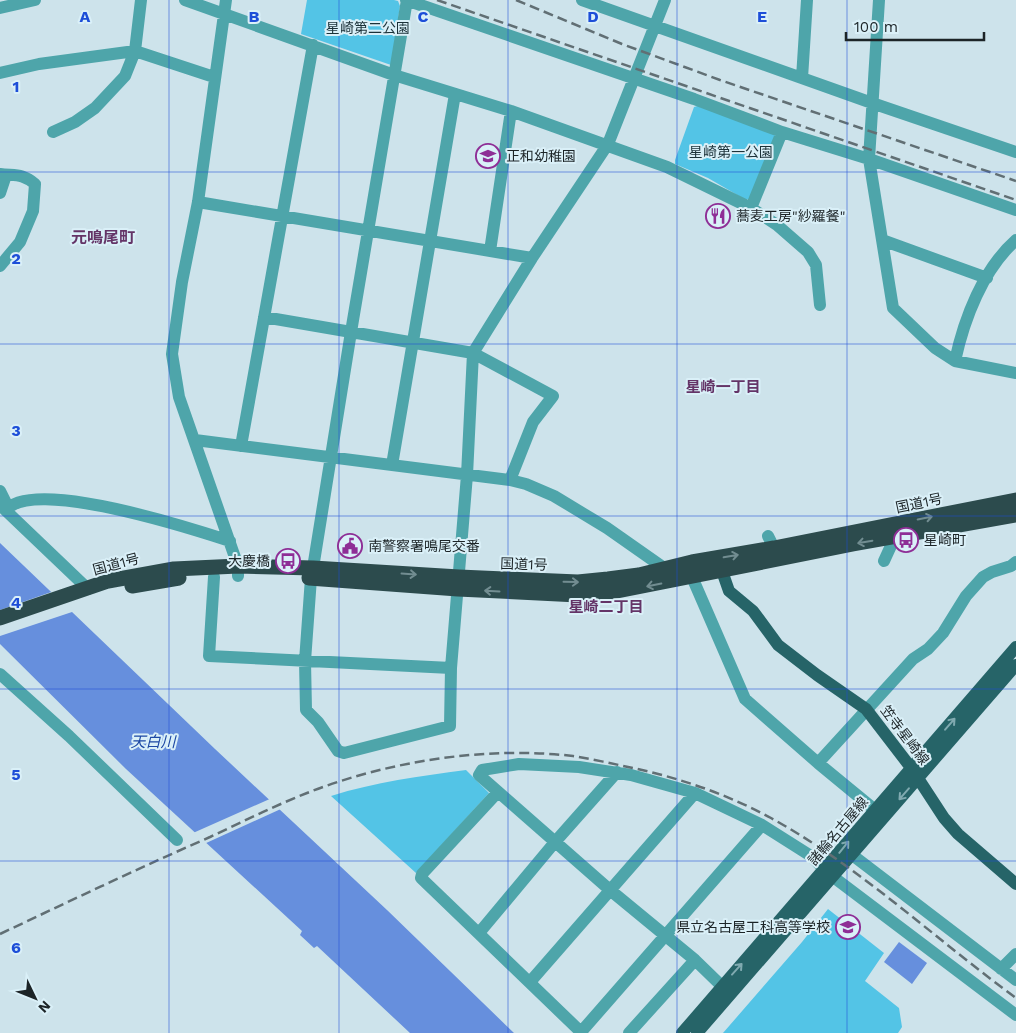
<svg xmlns="http://www.w3.org/2000/svg" width="1016" height="1033" viewBox="0 0 1016 1033" font-family="'Work Sans','Noto Sans JP',sans-serif">
<style>
.green{fill:#53c4e6}
.water{fill:#668fdd}
.pier{fill:#cde3eb}
.lines{fill:none;stroke-linecap:round;stroke-linejoin:round}
.minor{stroke:#4ea5aa;stroke-width:12}
.major{stroke:#266468;stroke-width:12}
.highway{stroke:#2c4b4d;stroke-width:15}
.rail{stroke:#616f74;stroke-width:2.5;stroke-dasharray:10 5;stroke-linecap:butt}
.oneway{stroke:#728d91}
.oneway2{stroke:#80aab0}
.grid{fill:none;stroke:#1d4ed8;stroke-width:1;stroke-opacity:0.55}
.labels{text-anchor:middle;stroke-width:4;stroke-linejoin:round;paint-order:stroke}
.park-label{font-size:14px;fill:#1b3138;stroke:#daf0f8}
.poi-label{font-size:14px;fill:#1c2427;stroke:#daf0f8;text-anchor:start}
.street-label{font-size:14px;fill:#1c2427;stroke:#daf0f8}
.neighbourhood-label{font-size:15px;font-weight:bold;fill:#643467;stroke:#daf0f8}
.water-label{font-size:15px;font-style:italic;fill:#1c48a4;stroke:#daf0f8}
.quarter-label{font-size:16px;font-weight:bold;fill:#643467;stroke:#daf0f8}
.grid-label{font-size:16px;text-anchor:middle;font-weight:bold;fill:#1d4ed8;stroke:#daf0f8;stroke-width:4;stroke-linejoin:round;paint-order:stroke}
</style>
<rect width="100%" height="100%" fill="#cde3eb"/>
<!-- green -->
<path class="green" d="M 307,0 L 394,0 L 398,1 L 400,6 L 391,65 L 301,34 Z
M 701,105 L 776,133 L 751,198 L 746,200 L 708,178 L 675,164 L 675,160 L 694,107 Z
M 466,770 L 489,793 L 416,873 L 331,796 C 375,782 420,776 466,770 Z
M 828,909 L 884,953 L 865,981 L 899,1008 L 902,1027 L 898,1033 L 723,1033 L 802,942 Z"/>
<!-- water -->
<path class="water" d="M 0,543 L 215,749 L 387,910 L 514,1033 L 410,1033 L 317,946 L 314,948 L 300,935 L 302,931 L 126,769 L 0,644 Z
M 899,942 L 927,963 L 912,984 L 884,962 Z"/>
<!-- pier -->
<path class="pier" d="M 54,591 L 75,611 L 0,636 L 0,610 Z
M 272,798 L 283,808 L 204,844 L 193,833 Z"/>
<g class="lines">
<!-- minor -->
<path class="minor" d="M 185,0 L 394,75 L 511,111 L 667,167 L 751,208 L 777,225 L 808,252 L 816,265 L 820,305
M 226,0 L 198,202 L 182,282 L 172,354 L 179,397 L 238,566 L 238,576
M 406,0 L 694,99 L 782,132 L 869,159 L 1016,210
M 582,0 L 872,103 L 1016,152
M 879,0 L 869,159 L 893,308 L 935,348 L 955,361 L 1016,373
M 0,8 L 35,0
M 0,73 L 39,64 L 135,51 L 214,77
M 802,78 L 807,0
M 53,132 L 75,122 L 95,108 L 125,76 L 135,51 L 141,0
M 0,174 C 15,176 22,173 35,184 L 33,211 L 20,242 L 0,266
M 0,193 L 6,175
M 198,202 L 532,258
M 751,208 L 782,132
M 882,240 L 987,278
M 490,251 L 511,111
M 264,317 L 473,353 L 553,396 L 533,422 L 510,480
M 955,361 C 964,319 983,269 1016,240
M 195,440 L 510,480 L 526,484 L 554,496 L 607,528 L 664,568 L 692,577 L 745,699 L 818,763 L 875,810
M 241,446 L 313,45
M 392,465 L 455,94
M 0,491 L 8,507
M 1,506 L 88,589
M 6,511 C 29,476 193,529 230,541
M 768,536 L 774,548
M 884,561 L 895,537
M 313,568 L 351,332 L 407,0
M 214,577 L 209,656 L 451,668
M 311,578 L 305,661 L 306,710 L 318,722 L 338,751 L 344,753 L 450,726 L 451,668 L 467,475 L 473,353 L 532,258 L 608,144 L 665,0
M 0,674 L 69,736 L 177,840
M 818,763 L 913,659 L 928,649 L 943,633 L 966,596 L 983,577 L 992,572 L 1011,566 L 1016,562
M 498,792 L 422,874 L 421,878 L 582,1033
M 851,854 L 1016,980
M 832,876 L 1016,1015
M 479,933 L 555,842 L 617,772
M 1001,969 L 1016,954
M 530,982 L 695,793
M 730,994 L 695,960 L 610,890 L 479,775 L 482,770 L 519,764 L 579,767 L 631,775 L 695,793 L 762,825 L 811,856 L 825,870
M 581,1032 L 762,825
M 629,1033 L 695,960"/>
<!-- major -->
<path class="major" d="M 722,571 L 729,591 L 753,611 L 778,645 L 817,675 L 866,709 L 912,769 L 944,818 L 958,834 L 1016,884
M 682,1033 L 1016,647
M 697,1033 L 1016,665"/>
<!-- highway -->
<path class="highway" d="M 309,578 L 458,589 L 578,595 L 607,593 L 853,544 L 1016,515
M 132,586 L 179,578
M 0,618 L 108,581 L 174,569 L 238,566 L 313,568 L 459,577 L 578,582 L 608,579 L 639,575 L 692,562 L 774,548 L 1016,500"/>
<!-- rail -->
<path class="rail" d="M 437,0 L 1016,200
M 516,0 L 622,44 L 720,80 L 1016,181
M 0,934 C 70,901 139,868 210,837 C 242,822 274,806 307,793 C 388,761 486,746 573,756 C 591,759 610,763 628,767 C 677,777 727,794 771,818 C 860,867 934,938 1016,998"/>
</g>
<!-- one-way arrows -->
<defs><path id="oneway-shaft" d="M-6 0H5M1.5-3L5.5 0L1.5 3" fill="none" stroke-width="1.6" stroke-linecap="round" stroke-linejoin="round" transform="scale(1.25)"/></defs>
<g class="oneway">
<use href="#oneway-shaft" transform="translate(925 518) rotate(-12)"/>
<use href="#oneway-shaft" transform="translate(865 542) rotate(170)"/>
<use href="#oneway-shaft" transform="translate(731 556) rotate(-10)"/>
<use href="#oneway-shaft" transform="translate(409 574) rotate(4)"/>
<use href="#oneway-shaft" transform="translate(571 582) rotate(1)"/>
<use href="#oneway-shaft" transform="translate(654 585) rotate(169)"/>
<use href="#oneway-shaft" transform="translate(492 591) rotate(-177)"/>
</g>
<g class="oneway2">
<use href="#oneway-shaft" transform="translate(950 724) rotate(-49)"/>
<use href="#oneway-shaft" transform="translate(904 794) rotate(131)"/>
<use href="#oneway-shaft" transform="translate(844 847) rotate(-51)"/>
<use href="#oneway-shaft" transform="translate(737 969) rotate(-48)"/>
</g>
<!-- grid -->
<path class="grid" d="M 169,0 L 169,1033M 339,0 L 339,1033M 508,0 L 508,1033M 677,0 L 677,1033M 847,0 L 847,1033M 0,172 L 1016,172M 0,344 L 1016,344M 0,516 L 1016,516M 0,689 L 1016,689M 0,861 L 1016,861"/>
<!-- icons -->
<defs>
<symbol id="school-ring" viewBox="-11 -11 22 22"><circle r="9.5" fill="#daf0f8" stroke="#8e2e96" stroke-width="1.5"/><path d="M0-5L7-2L0 1L-7-2ZM-4 1L0 2.5L4 1V4Q0 6-4 4Z" fill="#8e2e96"/></symbol>
<symbol id="restaurant-ring" viewBox="-11 -11 22 22"><circle r="9.5" fill="#daf0f8" stroke="#8e2e96" stroke-width="1.5"/><path d="M-5-6h1v4h1v-4h1v4h1v-4h1v5L-1.5 .5V6h-2V.5L-5-1ZM5-6V6H3V1.5H1.5Q1.5-4 5-6Z" fill="#8e2e96"/></symbol>
<symbol id="bus-ring" viewBox="-11 -11 22 22"><circle r="9.5" fill="#daf0f8" stroke="#8e2e96" stroke-width="1.5"/><path d="M-5-6H5V4H4V6H2V4H-2V6H-4V4H-5ZM-3.5-4V0h7V-4ZM-3.5 1.2v1.5H-2V1.2ZM2 1.2v1.5H3.5V1.2Z" fill="#8e2e96"/></symbol>
<symbol id="civic-ring" viewBox="-11 -11 22 22"><circle r="9.5" fill="#daf0f8" stroke="#8e2e96" stroke-width="1.5"/><path d="M-.6-6.5H3V-4.5H.6V-3L4-1V1h2V6H-6V1h2V-1L-.6-3ZM-1.2 2.5V6h2.4V2.5Z" fill="#8e2e96"/></symbol>
</defs>
<g fill-rule="evenodd">
<use href="#school-ring" x="474" y="142" width="28" height="28"/>
<use href="#restaurant-ring" x="704" y="202" width="28" height="28"/>
<use href="#bus-ring" x="892" y="526" width="28" height="28"/>
<use href="#civic-ring" x="336" y="532" width="28" height="28"/>
<use href="#bus-ring" x="274" y="547" width="28" height="28"/>
<use href="#school-ring" x="834" y="913" width="28" height="28"/>
</g>
<g class="labels">
<!-- park labels -->
<g class="park-label">
<text x="368" y="33">星崎第二公園</text>
<text x="731" y="157">星崎第一公園</text>
</g>
<!-- poi labels -->
<g class="poi-label">
<text x="506" y="161">正和幼稚園</text>
<text x="736" y="221">蕎麦工房"紗羅餐"</text>
<text x="924" y="545">星崎町</text>
<text x="368" y="551">南警察署鳴尾交番</text>
<text x="270" y="566" text-anchor="end">大慶橋</text>
<text x="830" y="932" text-anchor="end">県立名古屋工科高等学校</text>
</g>
<!-- street labels -->
<g class="street-label">
<text transform="translate(919 503) rotate(-12)" y="5">国道1号</text>
<text transform="translate(116 564) rotate(-15)" y="5">国道1号</text>
<text transform="translate(524 564) rotate(2)" y="5">国道1号</text>
<text transform="translate(905 735) rotate(53)" y="5">笠寺星崎線</text>
<text transform="translate(838 831) rotate(-50)" y="5">諸輪名古屋線</text>
</g>
<!-- neighbourhood labels -->
<g class="neighbourhood-label">
<text x="723" y="392">星崎一丁目</text>
<text x="606" y="612">星崎二丁目</text>
</g>
<!-- water labels -->
<g class="water-label">
<text x="153" y="747">天白川</text>
</g>
<!-- quarter labels -->
<g class="quarter-label">
<text x="103" y="243">元鳴尾町</text>
</g>
</g>
<g class="grid-label">
<text x="85" y="22">A</text>
<text x="254" y="22">B</text>
<text x="423" y="22">C</text>
<text x="593" y="22">D</text>
<text x="762" y="22">E</text>
<text x="16" y="92">1</text>
<text x="16" y="264">2</text>
<text x="16" y="436">3</text>
<text x="16" y="608">4</text>
<text x="16" y="780">5</text>
<text x="16" y="953">6</text>
</g>
<!-- north arrow -->
<g transform="translate(35 998) rotate(133)" stroke="#daf0f8" stroke-width="4" paint-order="stroke">
<path d="M0-4L9 19L0 12L-9 19Z" fill="#1c2427"/>
<text y="-8" font-size="14" font-weight="bold" text-anchor="middle" fill="#1c2427">N</text>
</g>
<!-- scale -->
<path d="M846 32v8h138v-8" fill="none" stroke="#1c2427" stroke-width="2.5"/>
<text x="854" y="32" font-size="15" fill="#1c2427" stroke="#daf0f8" stroke-width="4" paint-order="stroke">100 m</text>
</svg>
